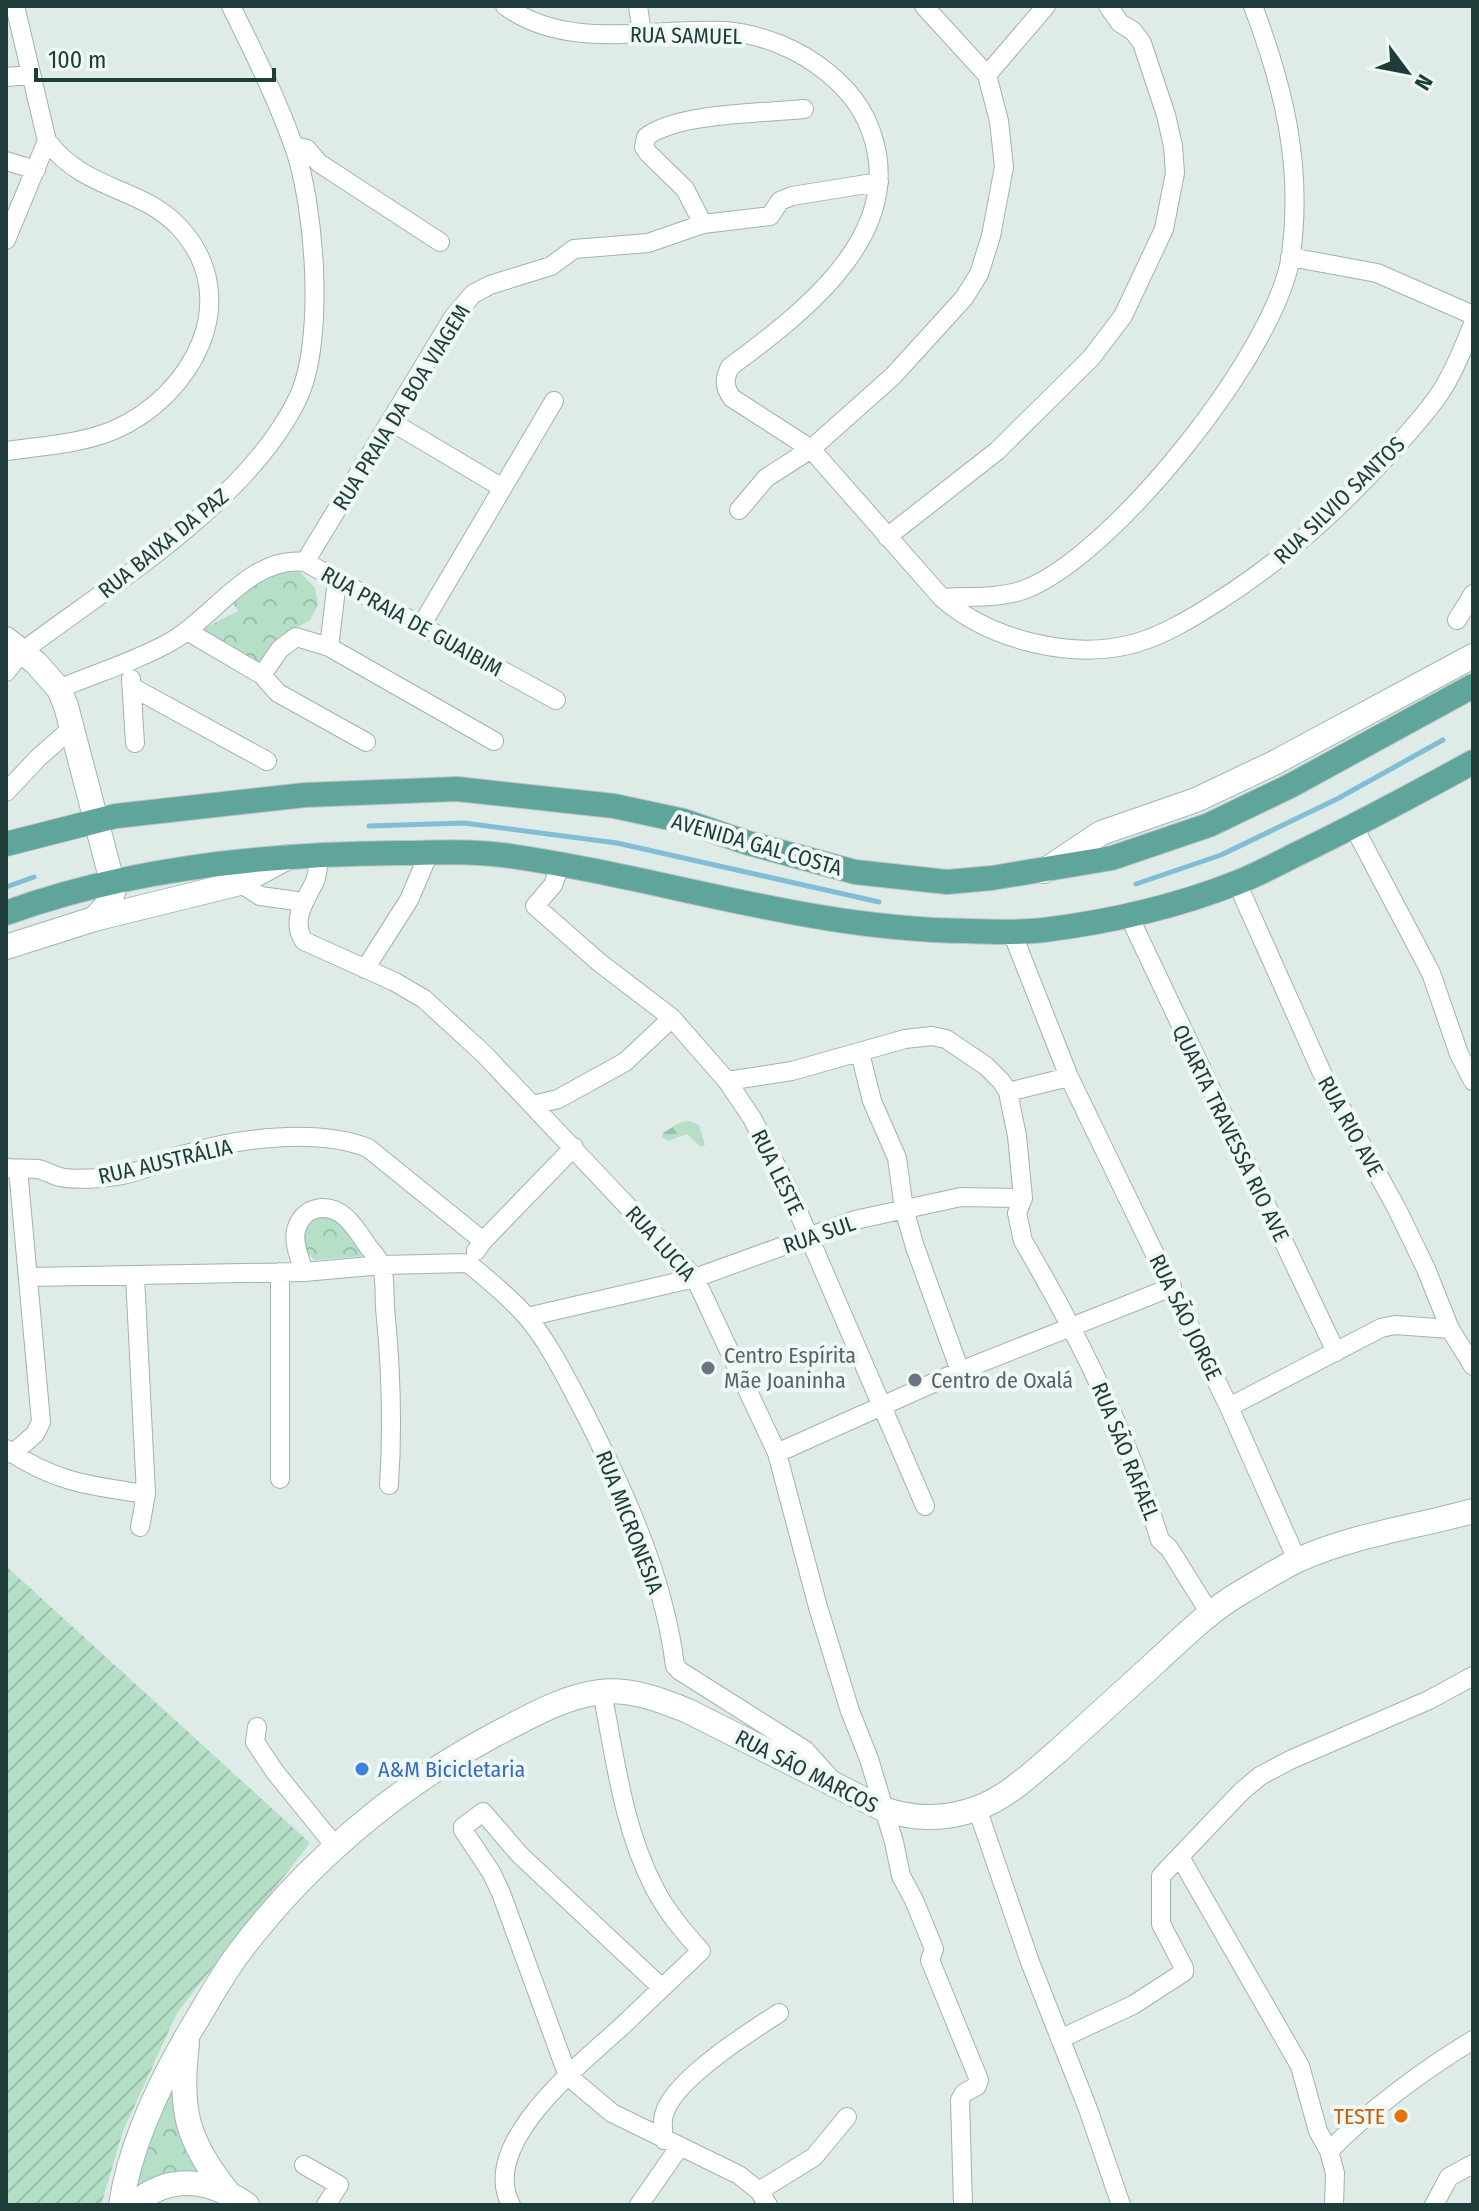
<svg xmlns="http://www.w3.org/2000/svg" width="1479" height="2211" viewBox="0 0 1479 2211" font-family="'Fira Sans Condensed',sans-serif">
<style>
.forest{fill:url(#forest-firs)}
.park{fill:url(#park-crowns)}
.garden{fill:url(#garden-furrows)}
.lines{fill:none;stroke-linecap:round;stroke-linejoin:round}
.stream{stroke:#81bdd6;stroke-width:5}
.street-casing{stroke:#a1b3af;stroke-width:20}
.secondary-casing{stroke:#9cb8b2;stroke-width:26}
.primary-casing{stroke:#bcc5c3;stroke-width:26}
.street{stroke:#fff;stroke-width:18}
.secondary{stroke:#fff;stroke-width:24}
.primary{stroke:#5fa59c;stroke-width:24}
.worship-dot{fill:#6b7280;stroke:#eff8f5;stroke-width:3}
.shop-dot{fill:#3f7fe0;stroke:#eff8f5;stroke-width:3}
.food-dot{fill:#e8710a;stroke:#eff8f5;stroke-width:3}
.labels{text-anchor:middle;stroke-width:8;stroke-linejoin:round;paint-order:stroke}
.street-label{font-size:22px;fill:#1e3d38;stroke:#eff8f5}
.worship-label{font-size:22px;fill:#5b616d;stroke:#eff8f5;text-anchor:start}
.shop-label{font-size:22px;fill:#366cbe;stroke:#eff8f5;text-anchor:start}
.food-label{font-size:22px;fill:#c56008;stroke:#eff8f5;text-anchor:end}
</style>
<defs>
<pattern id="forest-firs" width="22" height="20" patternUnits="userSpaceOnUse" patternTransform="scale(2)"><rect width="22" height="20" fill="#b5dfc6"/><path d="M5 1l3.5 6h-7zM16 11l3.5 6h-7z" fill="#9bc0ab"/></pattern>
<pattern id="park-crowns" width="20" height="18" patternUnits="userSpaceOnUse" patternTransform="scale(2)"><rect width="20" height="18" fill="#b5dfc6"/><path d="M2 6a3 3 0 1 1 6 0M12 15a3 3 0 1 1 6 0" fill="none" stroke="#9bc0ab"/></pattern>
<pattern id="garden-furrows" width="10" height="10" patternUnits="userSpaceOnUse" patternTransform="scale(2)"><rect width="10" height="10" fill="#b5dfc6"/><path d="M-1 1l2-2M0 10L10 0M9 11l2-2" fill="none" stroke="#9bc0ab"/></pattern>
</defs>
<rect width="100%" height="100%" fill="#deebe7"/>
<!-- forest -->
<path class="forest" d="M 689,1121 L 699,1125 L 705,1145 L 701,1147 L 687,1134 L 668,1141 L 662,1137 L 663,1133 L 679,1123 Z"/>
<!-- park -->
<path class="park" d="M 298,570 L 315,588 L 318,605 L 310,620 L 280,638 L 260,664 L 201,630 L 238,611 L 230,600 L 272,571 Z
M 317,1214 C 342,1222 353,1232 362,1256 L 314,1260 L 302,1246 L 307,1220 Z
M 175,2079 L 205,2176 L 129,2200 L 144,2147 Z"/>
<!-- garden -->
<path class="garden" d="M 6,1566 L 310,1843 L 177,2013 L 123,2131 L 101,2205 L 6,2205 Z"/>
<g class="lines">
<!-- stream -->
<path class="stream" d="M 369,826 L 464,823 L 617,843 L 879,902
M 1136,884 L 1221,855 L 1337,799 L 1443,740
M 6,887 L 34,877"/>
<defs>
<path id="street" d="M 505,6 C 569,52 651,27 724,31 C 762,34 799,49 828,73 C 855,95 871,120 877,154 C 893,247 794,319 730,367 C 724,379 724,387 732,398 L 811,449 L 942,598 C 990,640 1073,661 1136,643 C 1164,635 1192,618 1217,602 C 1285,559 1338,510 1392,451 C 1409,432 1428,412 1442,390 C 1455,370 1464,346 1473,324
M 638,6 L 642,33
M 987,75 L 1046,6
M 6,77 L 31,75
M 294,146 L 307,149 L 319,163 L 440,242
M 6,161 L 36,170
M 703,224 L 685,189 L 648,153 L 644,147 L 646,137 C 677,113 764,113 804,109
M 6,240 L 47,141
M 1290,257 L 1377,273 L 1473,315
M 390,421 L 501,487
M 6,451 C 41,446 81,444 114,430 C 192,396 246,299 179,227 C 141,186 86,192 47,141 L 15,6
M 739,510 L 766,478 L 811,449 L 893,376 L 964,298 L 979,274 L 991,236 L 1004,167 L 999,121 L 987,75 L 924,6
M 887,537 L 997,451 L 1091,358 L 1123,316 L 1164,229 L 1175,173 L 1173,146 L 1166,115 L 1142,43 L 1133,31 L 1120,23 L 1108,6
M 305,562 L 454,316 L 473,294 L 490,285 L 551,266 L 574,249 L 648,243 L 703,224 L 770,216 L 780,201 L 792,196 L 879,182
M 942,598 C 969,596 1000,599 1026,589 C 1114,555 1278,349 1291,255 C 1303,166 1284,88 1253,6
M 1457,620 L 1473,594
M 421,626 L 554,401
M 187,631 L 262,675 L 278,693 L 366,742
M 329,647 L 494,741
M 6,672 L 23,651 C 112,584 247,502 297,400 C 326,343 315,203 293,144 C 276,97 253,51 231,6
M 262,675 L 280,649 L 296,637 L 329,647 L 337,581
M 131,679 L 135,743
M 132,687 L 267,761
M 59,689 C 96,673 137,661 172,641 C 215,616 251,555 305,562 L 556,700
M 6,792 L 38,758 L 72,728
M 1354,827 L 1431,973 L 1459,1054 L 1473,1081
M 319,855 C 318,864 318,873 315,881 C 306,900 290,920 304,941 L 395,982 L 424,999 L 484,1054 L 695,1278 L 777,1453 L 818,1607 L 850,1711 L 869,1759 L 894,1842 L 901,1876 L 914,1900 L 934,1949 L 930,1960 L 979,2080 L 977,2086 L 964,2093 L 960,2100 L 963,2205
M 560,866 L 553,885 L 535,906 L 600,963 L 672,1018 L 727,1081 L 752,1118 L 790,1193 L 925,1506
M 240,883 L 260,896 L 304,902
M 1237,883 L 1322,1073 L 1397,1209 L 1426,1269 L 1450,1329 L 1473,1366
M 1128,914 L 1336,1352
M 1006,932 L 1015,940 L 1069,1077 L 1229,1407 L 1297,1560
M 365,969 L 409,900 L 429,853
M 860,1053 L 872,1101 L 897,1158 L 904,1209 L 915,1247 L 960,1371
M 727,1081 L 792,1071 L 905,1039 L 932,1036 L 946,1039 L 986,1066 L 1001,1081 L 1008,1092 L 1017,1136 L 1023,1198 L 1017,1213 L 1023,1241 C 1080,1337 1127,1434 1160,1540 L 1169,1548 L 1209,1612
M 1008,1092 L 1069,1077
M 533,1105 L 558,1099 L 625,1062 L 672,1018
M 6,1168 C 16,1169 27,1168 37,1169 C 45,1170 52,1175 60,1177 C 79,1181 103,1178 122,1175 C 145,1171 164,1160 186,1154 C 238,1138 317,1128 368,1148 L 483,1241
M 476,1251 L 483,1241 L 574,1147
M 468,1263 C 488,1280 510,1297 527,1317 C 549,1343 565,1376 581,1406 C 622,1486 664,1575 675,1666 L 680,1671 L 805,1750 L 832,1780
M 304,1272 C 300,1259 293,1243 296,1230 C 299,1220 306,1211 316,1209 C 341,1203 355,1227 367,1245 C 371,1251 379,1258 381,1265 C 386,1277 384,1295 385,1308 C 391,1367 393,1425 389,1485
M 135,1276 L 146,1494 L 140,1527
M 29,1277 L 304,1272 L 382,1265 L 468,1263
M 527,1317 L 695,1278 L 855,1220 L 961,1197 L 1023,1198
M 1229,1407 L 1381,1328 L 1395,1325 L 1450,1329
M 6,1449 C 54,1482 90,1486 146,1494
M 777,1453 L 960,1371 L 1172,1287
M 12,1454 L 35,1434 L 41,1422 L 18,1169
M 280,1479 L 280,1272
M 257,1727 L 255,1742 L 275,1772 L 335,1846
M 977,1808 L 1030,1962 L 1088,2109 L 1121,2205
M 1180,1857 L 1300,2066 L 1318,2131 L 1329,2151 L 1335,2173 L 1334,2205
M 662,1988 L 520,1855 L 483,1812 L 463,1827 L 463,1830 L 491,1872 L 501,1893 L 568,2076 L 612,2113 L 739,2175 L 759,2191 L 768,2205
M 1060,2039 L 1133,2005 L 1184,1972 L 1184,1968 L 1161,1924 L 1161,1876 L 1242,1791 L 1260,1776 L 1290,1760 L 1429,1700 L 1473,1676
M 664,2140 C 663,2129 661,2120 666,2109 C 680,2076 748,2033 779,2013
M 1329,2151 C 1368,2111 1425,2069 1473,2040
M 304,2165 L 339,2185 L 326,2205
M 759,2191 L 814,2157 L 847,2117
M 511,2205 C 478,2144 581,2064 620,2028 C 647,2002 674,1977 701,1951 C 683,1931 666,1911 654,1887 C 623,1828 615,1757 602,1692
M 639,2205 L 680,2146
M 1434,2205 L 1449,2177 L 1473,2164"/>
<path id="secondary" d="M 6,639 L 36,663 L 59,689 L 66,706 L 114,889 L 110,902 L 94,919
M 1044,871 L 1101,833 L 1196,800 L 1274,763 L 1473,656
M 6,947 L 94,919 L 240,883 L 288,857
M 187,2044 C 179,2107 186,2141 227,2191
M 121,2205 C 130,2144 159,2084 190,2031 C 206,2005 220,1978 238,1954 C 304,1865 396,1787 494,1735 C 527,1718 562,1697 600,1692 C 630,1688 661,1700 688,1711 L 883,1809 C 915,1820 946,1820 978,1808 C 1009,1796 1032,1773 1057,1752 C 1090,1722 1123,1692 1156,1662 C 1183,1637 1208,1612 1240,1593 C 1257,1583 1281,1568 1298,1560 C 1353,1535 1415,1527 1473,1511
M 133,2205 C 169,2173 210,2179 247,2205"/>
<path id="primary" d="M 6,844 L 116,816 L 305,795 L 457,789 L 614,806 L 684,821 L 748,843 L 855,872 L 947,882 L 992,878 L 1112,858 L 1209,825 L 1290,786 L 1473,686
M 6,913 C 129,868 265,854 396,853 C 433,853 473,850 510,856 C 663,878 811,930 967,931 C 993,932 1018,933 1044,930 C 1108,922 1175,907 1236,883 C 1257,875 1277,864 1297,854 C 1357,825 1415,794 1473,762"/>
</defs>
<!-- street casing -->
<use href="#street" class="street-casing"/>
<!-- secondary casing -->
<use href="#secondary" class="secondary-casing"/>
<!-- primary casing -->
<use href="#primary" class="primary-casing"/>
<!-- street -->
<use href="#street" class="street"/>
<!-- secondary -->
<use href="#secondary" class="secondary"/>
<!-- primary -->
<use href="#primary" class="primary"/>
</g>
<!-- markers -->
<g class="worship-dot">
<circle cx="708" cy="1368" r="8"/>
<circle cx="915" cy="1380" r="8"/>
</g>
<circle class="shop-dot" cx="362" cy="1769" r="8"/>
<circle class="food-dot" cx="1401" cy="2116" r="8"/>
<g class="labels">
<!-- street labels -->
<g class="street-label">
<text transform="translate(686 35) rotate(1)" y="8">RUA SAMUEL</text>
<text transform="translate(401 407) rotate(-58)" y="8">RUA PRAIA DA BOA VIAGEM</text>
<text transform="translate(1339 500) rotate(-44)" y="8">RUA SILVIO SANTOS</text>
<text transform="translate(163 543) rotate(-39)" y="8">RUA BAIXA DA PAZ</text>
<text transform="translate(412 621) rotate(29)" y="8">RUA PRAIA DE GUAIBIM</text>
<text transform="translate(757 844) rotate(16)" y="8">AVENIDA GAL COSTA</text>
<text transform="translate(1351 1126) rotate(61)" y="8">RUA RIO AVE</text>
<text transform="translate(1231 1133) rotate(64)" y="8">QUARTA TRAVESSA RIO AVE</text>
<text transform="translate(165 1161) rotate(-13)" y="8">RUA AUSTRÁLIA</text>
<text transform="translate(778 1172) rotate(64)" y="8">RUA LESTE</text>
<text transform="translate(819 1234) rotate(-19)" y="8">RUA SUL</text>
<text transform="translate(661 1243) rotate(48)" y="8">RUA LUCIA</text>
<text transform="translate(1186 1317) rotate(64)" y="8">RUA SÃO JORGE</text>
<text transform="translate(1126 1451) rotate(68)" y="8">RUA SÃO RAFAEL</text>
<text transform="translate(630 1522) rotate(69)" y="8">RUA MICRONESIA</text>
<text transform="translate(807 1771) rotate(27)" y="8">RUA SÃO MARCOS</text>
</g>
<!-- worship labels -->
<g class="worship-label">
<text x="724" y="1363">Centro Espírita<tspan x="724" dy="25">Mãe Joaninha</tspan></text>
<text x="931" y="1388">Centro de Oxalá</text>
</g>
<!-- shop labels -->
<g class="shop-label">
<text x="378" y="1777">A&amp;M Bicicletaria</text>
</g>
<!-- food labels -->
<g class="food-label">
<text x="1385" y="2124">TESTE</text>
</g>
</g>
<!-- border -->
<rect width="1479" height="2211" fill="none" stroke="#1e3d38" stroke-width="16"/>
<!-- north arrow -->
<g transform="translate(1407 72) rotate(122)" stroke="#eff8f5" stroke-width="6" paint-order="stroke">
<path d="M0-6L14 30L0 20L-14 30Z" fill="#1e3d38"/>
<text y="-12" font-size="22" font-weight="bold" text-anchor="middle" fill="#1e3d38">N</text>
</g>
<!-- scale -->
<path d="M36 68v12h238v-12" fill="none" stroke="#1e3d38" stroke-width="4"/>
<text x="48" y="68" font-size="24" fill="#1e3d38" stroke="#eff8f5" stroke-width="6" paint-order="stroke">100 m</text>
</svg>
